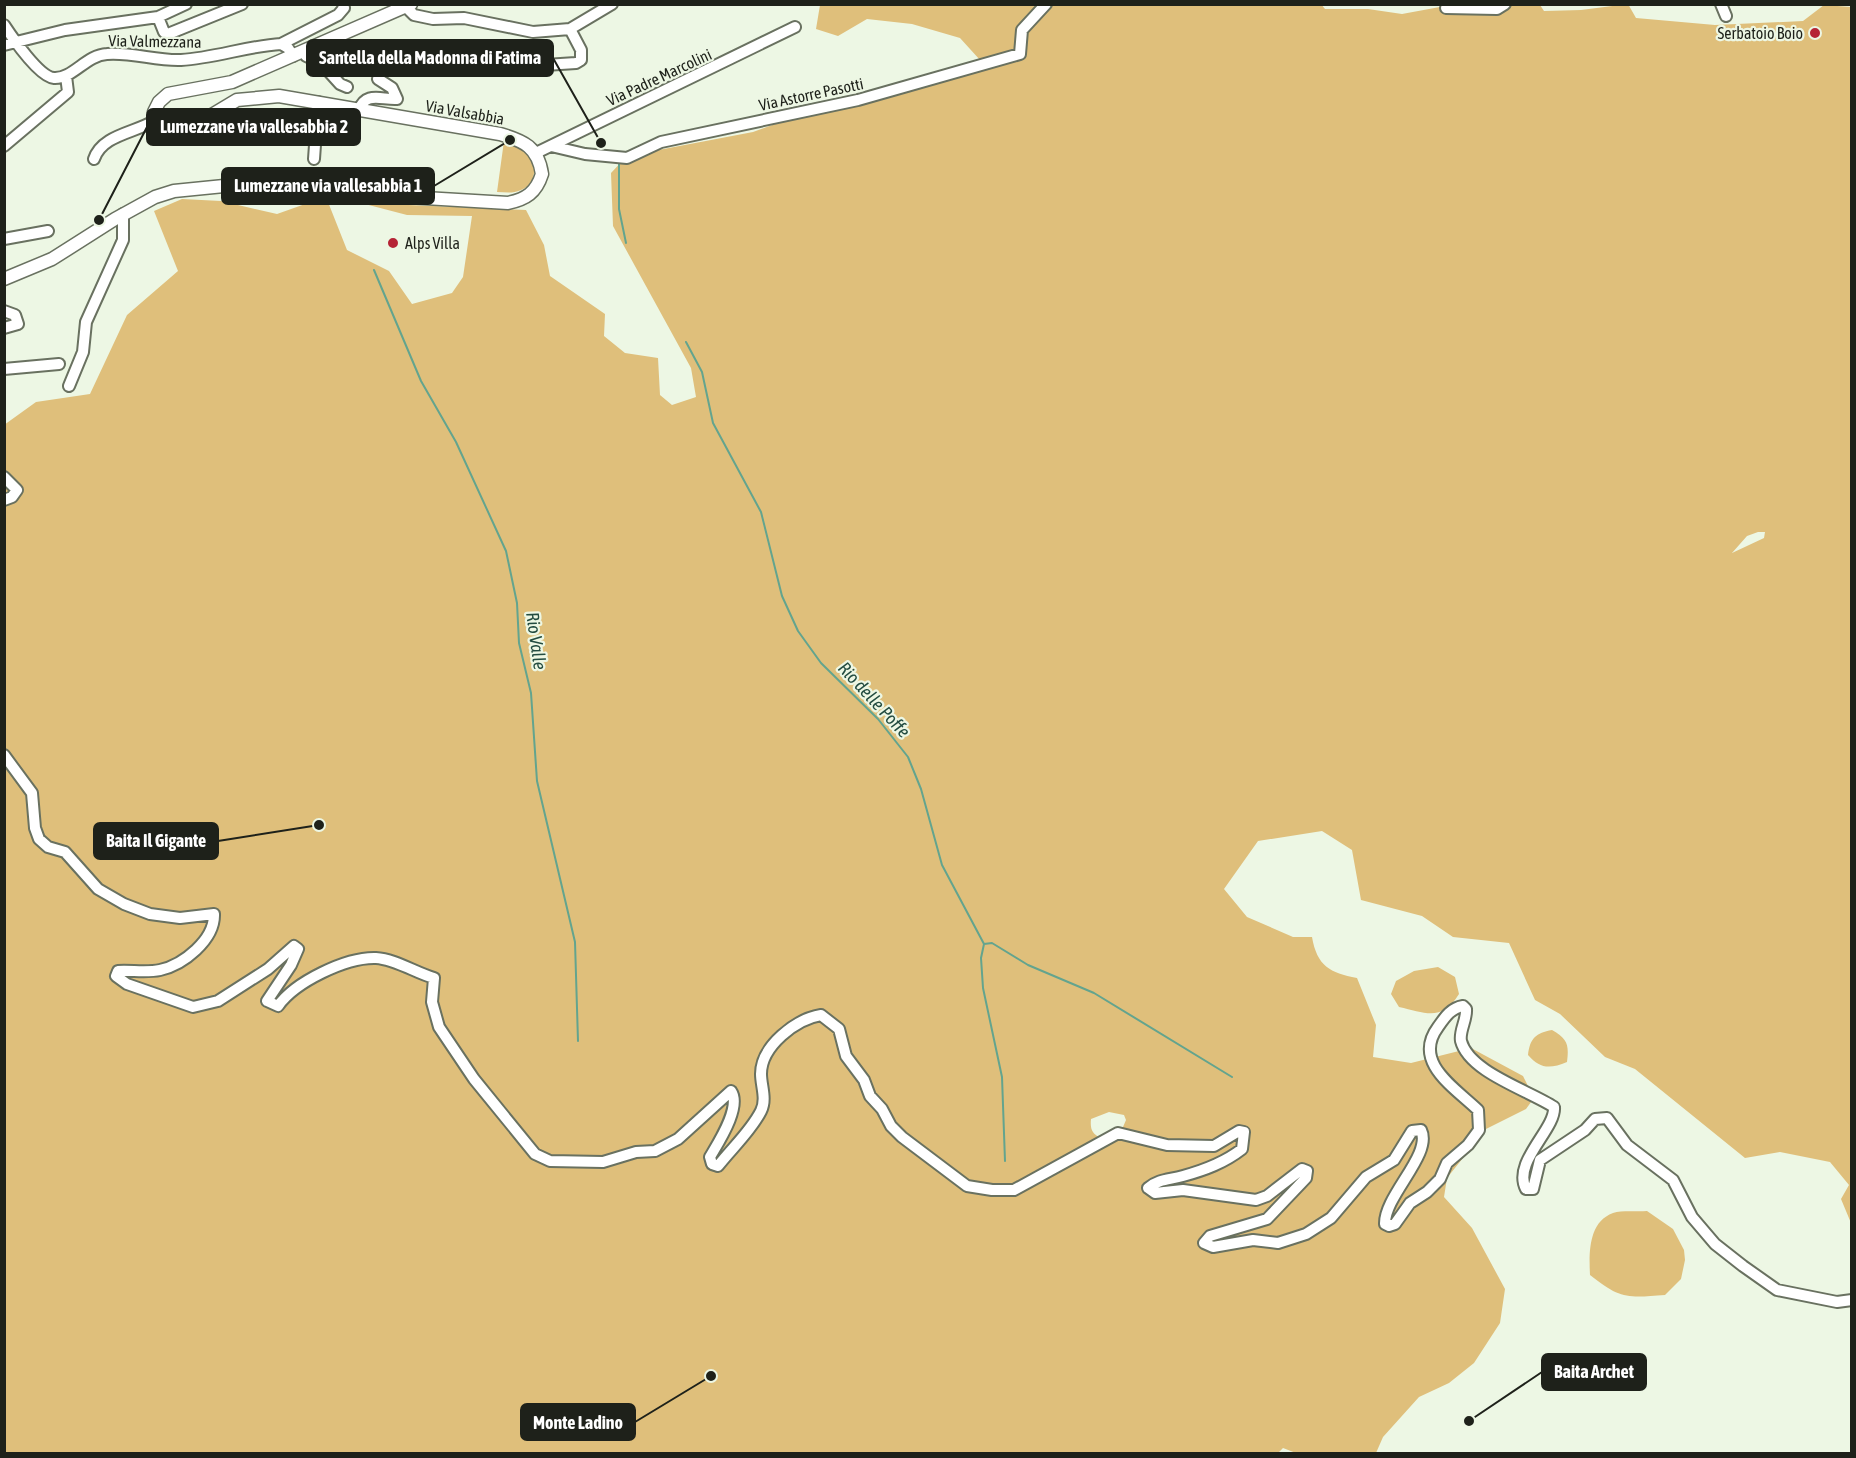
<svg xmlns="http://www.w3.org/2000/svg" width="1856" height="1458" viewBox="0 0 1856 1458" font-family="'Asap Condensed',sans-serif">
<style>
.green{fill:#dfbf7b;fill-rule:evenodd}
.lines{fill:none;stroke-linecap:round;stroke-linejoin:round}
.stream{stroke:#63a48e;stroke-width:2}
.minor-casing{stroke:#697160;stroke-width:14}
.major-casing{stroke:#697160;stroke-width:15}
.minor{stroke:#fff;stroke-width:10}
.major{stroke:#fff;stroke-width:12}
.poi-dot{fill:#b52335;stroke:#edf7e4;stroke-width:2}
.labels{text-anchor:middle;stroke-width:4.5;stroke-linejoin:round;paint-order:stroke}
.poi-label{font-size:16px;fill:#1e211a;stroke:#edf7e4;text-anchor:end}
.street-label{font-size:16px;fill:#1e211a;stroke:#edf7e4}
.water-label{font-size:18px;font-style:italic;fill:#234c40;stroke:#edf7e4}
.leader{fill:none;stroke:#1e211a;stroke-width:2}
.callout-dot{fill:#1e211a;stroke:#edf7e4;stroke-width:2}
.callout{fill:#1e211a;stroke:#1e211a;stroke-width:2}
.callout-label{font-size:18px;text-anchor:middle;font-weight:bold;fill:#fff}
</style>
<rect width="100%" height="100%" fill="#edf7e4"/>
<!-- green -->
<path class="green" d="M 1321,4 L 1325,9 L 1368,9 L 1402,14 L 1456,4 L 1540,5 L 1544,11 L 1581,10 L 1628,4 L 1636,18 L 1715,25 L 1803,21 L 1824,5 L 1851,7 L 1851,1223 L 1841,1199 L 1849,1185 L 1830,1162 L 1780,1152 L 1745,1158 L 1635,1069 L 1605,1057 L 1560,1014 L 1535,1000 L 1509,943 L 1453,937 L 1422,916 L 1361,900 L 1352,850 L 1322,831 L 1258,841 L 1224,889 L 1247,917 L 1293,937 L 1312,937 C 1317,966 1330,973 1357,978 L 1376,1025 L 1373,1057 L 1411,1063 L 1471,1048 L 1523,1076 L 1534,1098 L 1526,1109 L 1486,1129 L 1447,1178 L 1444,1197 L 1472,1228 L 1505,1289 L 1500,1323 L 1474,1363 L 1449,1383 L 1419,1397 L 1383,1437 L 1376,1453 L 1296,1453 L 1283,1448 L 1277,1454 L 5,1453 L 4,425 L 36,402 L 90,394 L 127,315 L 178,271 L 154,211 L 182,199 L 221,201 L 277,214 L 308,203 L 328,202 L 347,250 L 389,271 L 412,304 L 452,293 L 463,277 L 472,216 L 407,215 L 361,203 L 526,210 L 544,245 L 550,276 L 605,314 L 604,336 L 625,353 L 658,358 L 660,395 L 672,405 L 696,397 L 691,368 L 613,226 L 611,173 L 627,156 L 753,132 L 819,108 L 908,85 L 980,60 L 960,38 L 912,24 L 867,19 L 838,36 L 816,29 L 820,5 ZM 1758,532 L 1765,532 L 1764,538 L 1732,553 L 1747,536 ZM 1109,1112 L 1124,1115 L 1126,1120 L 1123,1127 L 1101,1138 C 1092,1134 1090,1129 1091,1119 Z
M 504,141 C 509,143 517,144 522,147 C 538,157 539,183 521,190 C 512,194 505,192 497,192 Z
M 1438,967 L 1455,977 L 1459,994 C 1442,1022 1426,1013 1399,1007 L 1391,994 L 1396,981 L 1414,971 Z
M 1552,1030 C 1568,1039 1569,1045 1567,1062 C 1550,1069 1540,1069 1528,1055 C 1530,1038 1536,1033 1552,1030 Z
M 1647,1211 L 1673,1229 L 1684,1250 L 1685,1260 L 1681,1279 L 1665,1295 C 1627,1298 1620,1299 1590,1275 C 1589,1254 1588,1222 1613,1213 C 1622,1210 1637,1212 1647,1211 Z"/>
<g class="lines">
<!-- stream -->
<path class="stream" d="M 619,160 L 619,209 L 626,243
M 374,270 L 421,381 L 456,442 L 506,551 L 517,603 L 519,643 L 531,693 L 537,781 L 575,942 L 578,1041
M 686,342 L 702,372 L 713,423 L 761,512 L 782,596 L 798,631 L 821,663 L 878,719 L 908,757 L 921,789 L 942,865 L 984,944 L 981,958 L 983,988 L 1002,1077 L 1005,1161
M 984,944 L 992,943 L 1028,965 L 1094,993 L 1232,1077"/>
<defs>
<path id="minor" d="M 1721,4 L 1726,16
M 406,7 L 414,15 L 433,19 L 464,18 L 533,32 L 570,29 L 612,4
M 1446,8 L 1497,9 L 1505,4
M 158,17 L 164,32 L 168,34 L 242,4
M 4,25 C 12,37 39,77 54,78 C 73,79 86,55 107,54 C 132,52 156,61 181,60 C 215,58 247,46 281,44 L 288,48 L 293,56
M 281,44 L 338,15 L 344,8 L 343,4
M 4,45 L 65,30 L 158,17 L 186,4
M 304,51 L 306,56 L 321,63 L 340,84 L 347,87
M 514,67 L 576,63 L 581,60 L 581,50 L 570,29
M 359,110 C 366,91 381,100 397,99 L 392,88 L 378,79
M 4,146 L 68,92 L 66,76
M 551,146 L 585,154 L 627,158 L 661,142 L 858,100 L 1020,54 L 1022,30 L 1046,4
M 536,153 L 795,27
M 94,159 C 102,135 134,133 154,121
M 314,159 L 318,102
M 4,239 L 48,231
M 4,311 L 15,315 L 18,324 L 4,328
M 4,369 L 59,364
M 69,386 L 83,352 L 86,322 L 123,240 L 123,214
M 4,477 L 17,490 L 12,497 L 4,500
M 4,755 L 32,793 L 35,828 L 39,839 L 48,847 L 65,852 L 98,889 L 124,904 L 150,914 L 180,918 L 214,914 C 215,940 183,965 160,970 C 146,973 131,970 118,971 L 116,976 L 127,984 L 193,1007 L 218,1001 L 268,969 L 294,946 L 298,949 L 291,965 L 267,1001 L 278,1006 C 295,982 346,957 376,958 C 395,959 416,973 434,978 L 432,1002 L 439,1027 L 474,1079 L 535,1154 L 550,1161 L 603,1162 L 636,1152 L 655,1151 L 678,1139 L 731,1091 C 742,1107 718,1143 710,1157 L 712,1164 L 718,1166 C 732,1148 751,1131 761,1111 C 767,1099 761,1086 761,1074 C 761,1046 796,1019 821,1015 L 839,1029 L 846,1056 L 864,1080 L 870,1096 L 882,1109 L 891,1126 L 902,1137 L 967,1186 L 992,1190 L 1014,1190 L 1118,1133 L 1167,1145 L 1214,1146 L 1239,1131 L 1244,1132 L 1242,1149 C 1224,1163 1205,1170 1183,1176 C 1169,1180 1159,1179 1148,1188 L 1155,1193 L 1183,1190 L 1256,1200 L 1267,1196 L 1302,1169 L 1307,1171 L 1306,1178 L 1267,1219 L 1210,1236 L 1204,1243 L 1213,1247 L 1253,1240 L 1278,1243 L 1306,1234 L 1331,1218 L 1366,1177 L 1394,1160 L 1412,1131 L 1421,1130 C 1433,1154 1384,1196 1385,1224 L 1389,1226 L 1395,1224 L 1410,1203 L 1427,1192 L 1440,1179 L 1447,1163 L 1468,1145 L 1479,1130 L 1478,1110 C 1454,1087 1412,1062 1438,1027 C 1445,1017 1451,1008 1463,1006 L 1466,1009 C 1467,1020 1459,1031 1461,1041 C 1469,1072 1528,1090 1554,1107 C 1556,1129 1512,1162 1526,1189 L 1533,1189 L 1540,1160 L 1585,1130 L 1595,1119 L 1607,1118 L 1627,1145 L 1673,1180 L 1692,1217 L 1715,1244 L 1743,1266 L 1777,1290 L 1837,1302 L 1852,1300"/>
<path id="major" d="M 4,279 L 52,259 L 115,219 L 155,197 L 174,191 L 224,186 L 508,203 C 526,199 536,193 542,174 C 538,147 524,141 500,134 L 279,96 L 237,100 L 182,133 L 172,135 L 159,130 L 154,121 L 154,112 L 159,102 L 168,94 L 232,82 L 411,4"/>
</defs>
<!-- minor casing -->
<use href="#minor" class="minor-casing"/>
<!-- major casing -->
<use href="#major" class="major-casing"/>
<!-- minor -->
<use href="#minor" class="minor"/>
<!-- major -->
<use href="#major" class="major"/>
</g>
<!-- markers -->
<g class="poi-dot">
<circle cx="1815" cy="33" r="6"/>
<circle cx="393" cy="243" r="6"/>
</g>
<g class="labels">
<!-- poi labels -->
<g class="poi-label">
<text x="1803" y="39">Serbatoio Boio</text>
<text x="405" y="249" text-anchor="start">Alps Villa</text>
</g>
<!-- street labels -->
<g class="street-label">
<text transform="translate(155 41) rotate(1)" y="6">Via Valmezzana</text>
<text transform="translate(659 77) rotate(-25)" y="6">Via Padre Marcolini</text>
<text transform="translate(811 94) rotate(-12)" y="6">Via Astorre Pasotti</text>
<text transform="translate(465 112) rotate(10)" y="6">Via Valsabbia</text>
</g>
<!-- water labels -->
<g class="water-label">
<text transform="translate(536 641) rotate(82)" y="6">Rio Valle</text>
<text transform="translate(874 700) rotate(47)" y="6">Rio delle Poffe</text>
</g>
</g>
<!-- callouts -->
<path class="leader" d="M601 143L553 58M99 220L147 127M510 140L434 186M319 825L218 841M1469 1421L1542 1372M711 1376L635 1422"/>
<g class="callout-dot">
<circle cx="601" cy="143" r="6"/>
<circle cx="99" cy="220" r="6"/>
<circle cx="510" cy="140" r="6"/>
<circle cx="319" cy="825" r="6"/>
<circle cx="1469" cy="1421" r="6"/>
<circle cx="711" cy="1376" r="6"/>
</g>
<g class="callout">
<rect x="307" y="40" width="246" height="36" rx="6"/>
<rect x="147" y="109" width="213" height="36" rx="6"/>
<rect x="222" y="168" width="212" height="36" rx="6"/>
<rect x="94" y="823" width="124" height="36" rx="6"/>
<rect x="1542" y="1354" width="104" height="36" rx="6"/>
<rect x="521" y="1404" width="114" height="36" rx="6"/>
</g>
<g class="callout-label">
<text x="430" y="64">Santella della Madonna di Fatima</text>
<text x="254" y="133">Lumezzane via vallesabbia 2</text>
<text x="328" y="192">Lumezzane via vallesabbia 1</text>
<text x="156" y="847">Baita Il Gigante</text>
<text x="1594" y="1378">Baita Archet</text>
<text x="578" y="1429">Monte Ladino</text>
</g>
<!-- border -->
<rect width="1856" height="1458" fill="none" stroke="#1e211a" stroke-width="12"/>
</svg>
